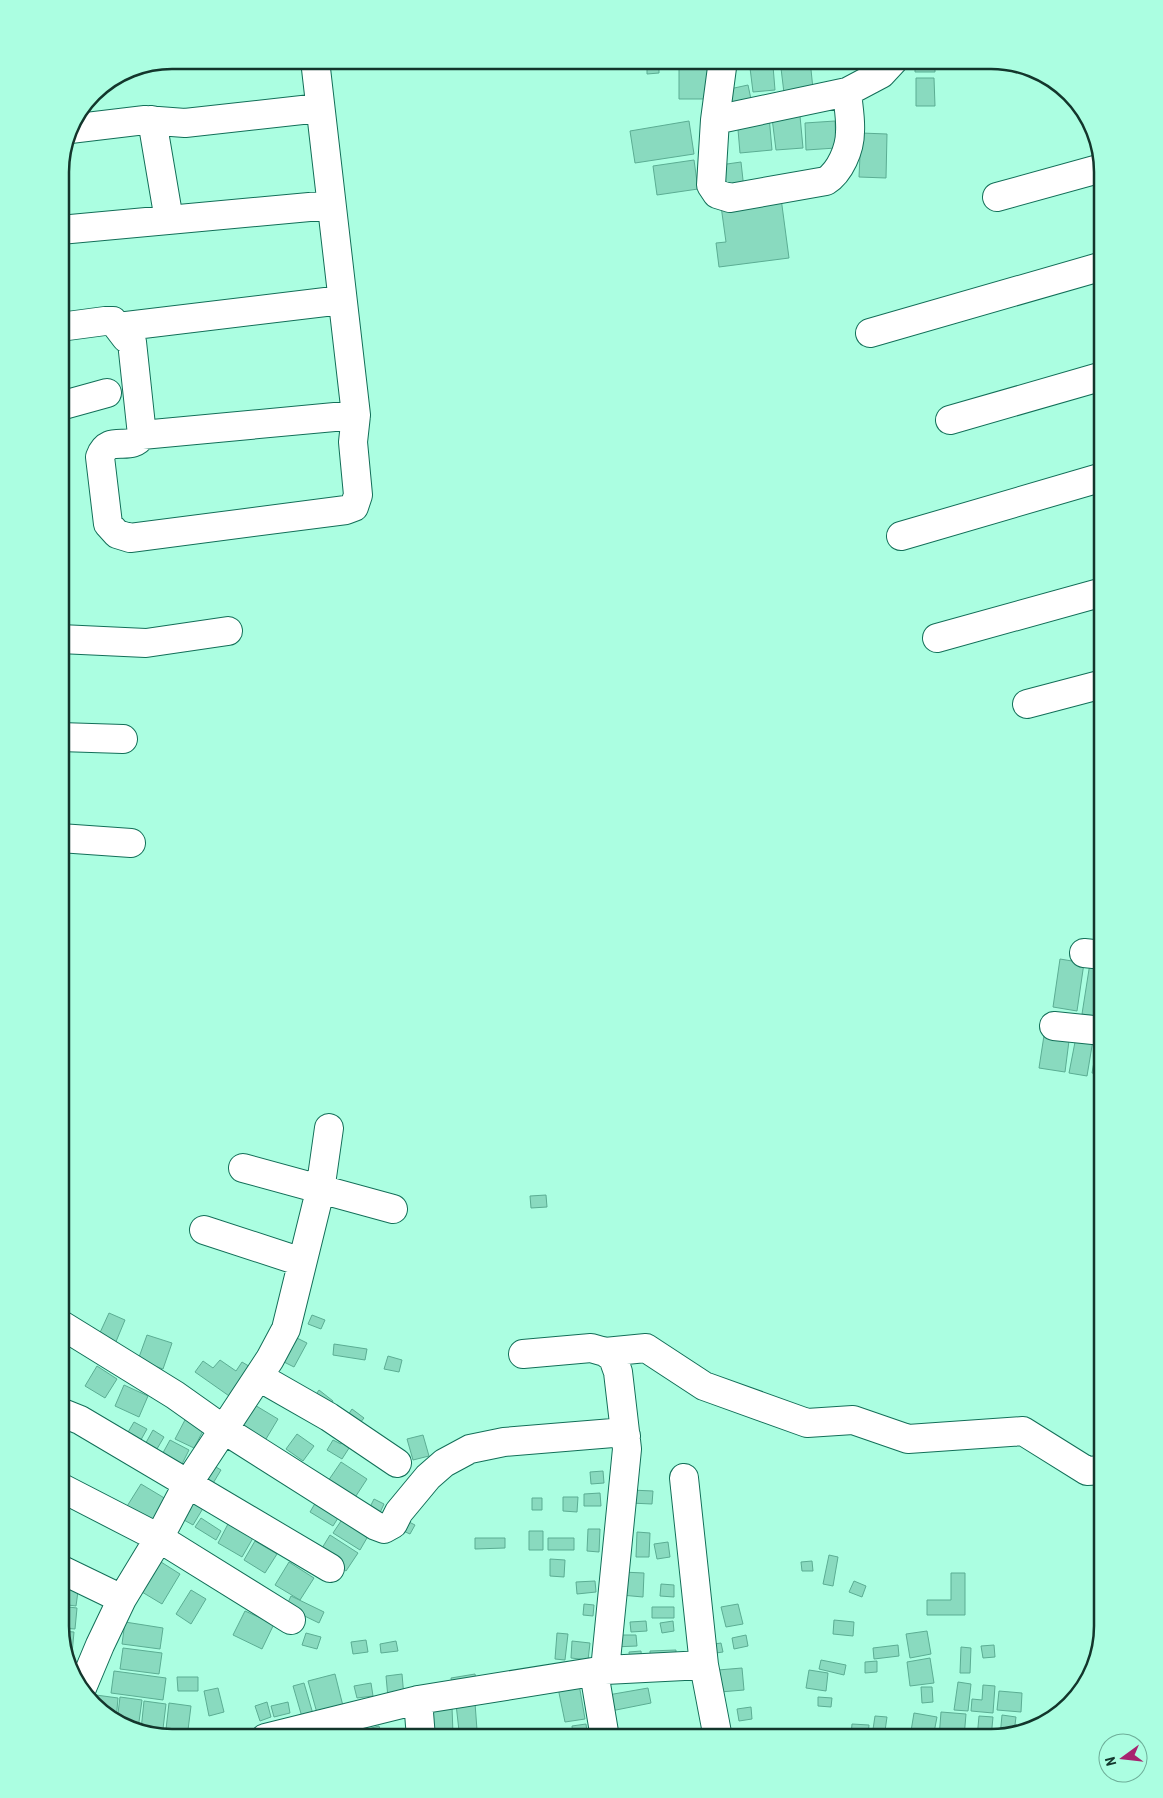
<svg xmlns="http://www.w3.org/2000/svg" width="1163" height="1798" viewBox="0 0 1163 1798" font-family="'Roboto Condensed',sans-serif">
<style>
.building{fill:#89dabf;stroke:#5bad93}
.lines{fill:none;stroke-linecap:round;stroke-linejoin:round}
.minor-casing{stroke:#126f58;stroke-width:30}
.minor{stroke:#fff;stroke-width:28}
.rim{fill:none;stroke:#13362c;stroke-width:2.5}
</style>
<rect width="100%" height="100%" fill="#abfee1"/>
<!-- building -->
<path class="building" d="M 647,60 L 659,60 L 659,73 L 647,74 Z
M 780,60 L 810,60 L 813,89 L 784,93 Z
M 915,60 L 935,60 L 935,72 L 915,72 Z
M 679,61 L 710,61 L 711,99 L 679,99 Z
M 773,66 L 775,90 L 753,92 L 750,68 Z
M 916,78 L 934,78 L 935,106 L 916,106 Z
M 748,85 L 752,104 L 729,109 L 725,90 Z
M 769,116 L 772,150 L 740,153 L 737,118 Z
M 800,116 L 803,148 L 776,150 L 772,118 Z
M 689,121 L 694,154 L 635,163 L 630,131 Z
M 835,121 L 836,148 L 806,150 L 805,123 Z
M 861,133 L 887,134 L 886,178 L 859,177 Z
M 694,160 L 698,189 L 657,195 L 653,166 Z
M 741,162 L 744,189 L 723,192 L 720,165 Z
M 781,198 L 789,258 L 719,267 L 716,243 L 726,242 L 721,206 Z
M 1103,691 L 1103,719 L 1097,693 Z
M 1060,959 L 1084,963 L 1077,1011 L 1053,1007 Z
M 1090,963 L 1103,965 L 1103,1017 L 1082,1014 Z
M 1045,1029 L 1070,1033 L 1065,1072 L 1039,1068 Z
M 1076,1037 L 1093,1040 L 1087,1076 L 1069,1073 Z
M 1098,1039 L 1103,1040 L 1103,1075 L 1092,1073 Z
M 546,1195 L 547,1207 L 531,1208 L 530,1196 Z
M 109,1313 L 125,1320 L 115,1344 L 98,1337 Z
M 312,1315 L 325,1320 L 321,1329 L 308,1324 Z
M 147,1335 L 172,1343 L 163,1369 L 138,1360 Z
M 297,1338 L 307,1343 L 294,1367 L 284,1362 Z
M 334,1344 L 367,1349 L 365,1360 L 333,1355 Z
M 388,1356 L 402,1360 L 399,1372 L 384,1369 Z
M 220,1360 L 236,1371 L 242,1362 L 252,1368 L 232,1398 L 195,1372 L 203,1361 L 213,1368 Z
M 97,1366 L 117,1379 L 105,1398 L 85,1386 Z
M 124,1385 L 148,1396 L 139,1417 L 115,1406 Z
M 319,1390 L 333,1401 L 332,1403 L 312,1400 Z
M 248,1401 L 278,1419 L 263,1444 L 233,1426 Z
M 352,1409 L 364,1418 L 355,1429 L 344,1421 Z
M 186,1418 L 205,1427 L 194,1448 L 175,1439 Z
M 134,1422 L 147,1429 L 137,1447 L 124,1439 Z
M 153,1430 L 164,1437 L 154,1454 L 143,1448 Z
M 297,1434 L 314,1446 L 303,1461 L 286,1449 Z
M 423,1435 L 429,1456 L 413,1460 L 407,1439 Z
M 170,1440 L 189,1450 L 179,1470 L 159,1460 Z
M 333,1440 L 341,1444 L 343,1440 L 351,1445 L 342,1459 L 327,1450 Z
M 341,1462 L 367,1479 L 352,1502 L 326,1484 Z
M 211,1464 L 221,1470 L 209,1490 L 200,1484 Z
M 603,1471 L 604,1483 L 591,1484 L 590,1472 Z
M 141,1484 L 166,1499 L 149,1527 L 124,1511 Z
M 631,1490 L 653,1491 L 652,1504 L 630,1503 Z
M 600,1493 L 601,1506 L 584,1506 L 584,1494 Z
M 187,1494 L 205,1505 L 193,1525 L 175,1515 Z
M 320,1495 L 343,1510 L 333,1526 L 310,1512 Z
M 563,1497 L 578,1497 L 577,1512 L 563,1511 Z
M 532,1498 L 542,1498 L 542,1510 L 532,1510 Z
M 374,1499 L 384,1504 L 378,1517 L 368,1511 Z
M 345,1515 L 371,1531 L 360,1550 L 333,1533 Z
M 201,1518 L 221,1531 L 216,1540 L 195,1527 Z
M 405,1520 L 415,1525 L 410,1534 L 401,1530 Z
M 228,1524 L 253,1538 L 242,1557 L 218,1543 Z
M 588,1529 L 600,1529 L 599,1552 L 587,1551 Z
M 529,1531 L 543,1531 L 543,1550 L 529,1550 Z
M 637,1532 L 650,1533 L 649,1557 L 636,1557 Z
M 330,1535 L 358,1553 L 346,1571 L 319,1553 Z
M 475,1538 L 505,1538 L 505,1548 L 475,1549 Z
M 548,1538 L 574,1538 L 574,1550 L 548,1550 Z
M 255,1541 L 277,1554 L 265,1573 L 244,1560 Z
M 668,1542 L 670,1557 L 657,1559 L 654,1544 Z
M 829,1555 L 838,1557 L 833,1586 L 823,1584 Z
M 550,1559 L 565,1560 L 564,1577 L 550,1576 Z
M 812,1561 L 813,1571 L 802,1571 L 801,1562 Z
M 161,1562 L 180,1574 L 162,1604 L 142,1592 Z
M 289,1562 L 314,1578 L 300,1600 L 275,1585 Z
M 622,1572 L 644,1573 L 643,1597 L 621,1595 Z
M 951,1573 L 965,1573 L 965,1615 L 927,1615 L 927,1600 L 951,1600 Z
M 595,1581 L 596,1592 L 577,1594 L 576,1582 Z
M 854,1581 L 866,1586 L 862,1597 L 849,1592 Z
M 60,1582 L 79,1584 L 76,1606 L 60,1604 Z
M 661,1584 L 674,1585 L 674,1597 L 660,1596 Z
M 191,1590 L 206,1599 L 191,1624 L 176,1614 Z
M 291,1596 L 324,1612 L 319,1623 L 286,1607 Z
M 584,1604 L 594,1605 L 593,1616 L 583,1615 Z
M 738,1604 L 743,1624 L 726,1627 L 721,1607 Z
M 60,1606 L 77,1608 L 75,1629 L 60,1628 Z
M 652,1607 L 674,1607 L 674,1618 L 652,1618 Z
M 245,1611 L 274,1624 L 262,1649 L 233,1635 Z
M 834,1620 L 854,1622 L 853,1636 L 833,1634 Z
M 646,1621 L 647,1631 L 631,1632 L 630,1622 Z
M 673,1621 L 674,1631 L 662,1633 L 660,1623 Z
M 125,1622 L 163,1628 L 160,1649 L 122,1644 Z
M 61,1631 L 74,1632 L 72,1654 L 66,1653 Z
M 927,1631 L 931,1654 L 910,1658 L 906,1634 Z
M 306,1633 L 321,1637 L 317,1649 L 302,1645 Z
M 557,1633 L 568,1634 L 565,1660 L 555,1659 Z
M 612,1635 L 636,1635 L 637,1646 L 613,1647 Z
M 746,1635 L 748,1646 L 734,1649 L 732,1638 Z
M 366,1640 L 368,1652 L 353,1654 L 351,1642 Z
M 396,1641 L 398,1651 L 381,1653 L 380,1644 Z
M 572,1641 L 590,1643 L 588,1660 L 571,1658 Z
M 721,1643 L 723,1652 L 709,1654 L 708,1645 Z
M 898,1645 L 899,1656 L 874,1659 L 873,1648 Z
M 994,1645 L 995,1657 L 983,1658 L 981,1646 Z
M 961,1647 L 971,1648 L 970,1673 L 960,1673 Z
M 123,1648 L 162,1653 L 159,1674 L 120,1669 Z
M 676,1650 L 676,1662 L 650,1663 L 650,1651 Z
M 641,1651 L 642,1664 L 630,1664 L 629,1652 Z
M 930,1658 L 934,1683 L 910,1686 L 907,1662 Z
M 821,1660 L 846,1665 L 844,1675 L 819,1669 Z
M 877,1661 L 877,1672 L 865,1673 L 865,1662 Z
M 742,1668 L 744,1690 L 720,1692 L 718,1670 Z
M 809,1670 L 828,1673 L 826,1691 L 806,1688 Z
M 114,1671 L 166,1678 L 163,1700 L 111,1693 Z
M 335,1674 L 343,1706 L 317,1713 L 308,1681 Z
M 402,1674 L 404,1697 L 388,1698 L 386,1676 Z
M 475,1674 L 477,1685 L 453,1690 L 451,1678 Z
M 177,1677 L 198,1677 L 198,1691 L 178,1691 Z
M 958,1682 L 971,1684 L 968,1711 L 954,1710 Z
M 304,1683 L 313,1714 L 302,1717 L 293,1686 Z
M 371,1683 L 373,1696 L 357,1698 L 354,1686 Z
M 579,1684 L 585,1719 L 565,1722 L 558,1688 Z
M 983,1685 L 995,1686 L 993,1713 L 971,1711 L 972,1699 L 982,1700 Z
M 921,1687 L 932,1687 L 933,1702 L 922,1703 Z
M 218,1688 L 224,1712 L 209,1716 L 204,1691 Z
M 648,1688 L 651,1703 L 611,1711 L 608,1695 Z
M 999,1691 L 1022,1693 L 1021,1712 L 997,1710 Z
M 96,1695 L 118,1698 L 116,1721 L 110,1719 L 96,1703 Z
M 120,1697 L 142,1700 L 138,1729 L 117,1722 Z
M 818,1697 L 832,1698 L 831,1707 L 818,1706 Z
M 144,1701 L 166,1704 L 162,1737 L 141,1730 Z
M 267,1702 L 271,1717 L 260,1721 L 255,1706 Z
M 288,1702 L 290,1713 L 274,1717 L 271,1706 Z
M 169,1703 L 191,1706 L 187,1738 L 165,1738 Z
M 475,1703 L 477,1730 L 459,1731 L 456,1704 Z
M 452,1707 L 453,1734 L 426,1735 L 425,1708 Z
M 751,1707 L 752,1719 L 739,1721 L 737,1709 Z
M 941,1712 L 966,1714 L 964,1738 L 939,1738 Z
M 914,1713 L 937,1717 L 933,1738 L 910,1737 Z
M 1002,1715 L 1016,1717 L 1014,1733 L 1000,1736 Z
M 875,1716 L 887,1717 L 884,1738 L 872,1736 Z
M 979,1716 L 993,1717 L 991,1738 L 977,1738 Z
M 1026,1723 L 1037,1724 L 1037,1727 L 1026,1730 Z
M 586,1724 L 588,1738 L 573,1738 L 572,1726 Z
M 852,1724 L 869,1725 L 868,1736 L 851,1735 Z
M 349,1726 L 353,1738 L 332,1738 L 330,1732 Z
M 379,1726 L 382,1738 L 358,1738 L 356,1732 Z"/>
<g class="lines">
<defs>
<path id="minor" d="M 723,60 L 715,120 L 711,185 L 717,194 L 730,198 L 826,181 C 840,172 850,149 850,132 C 851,119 848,105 847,92
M 152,120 L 169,220
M 715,120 L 847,92 L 881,74 L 894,60
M 70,129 L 145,120 L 185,123 L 320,108
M 997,197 L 1102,168
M 60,230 L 331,205
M 60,327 L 105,321 L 113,321 L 126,338 L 132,342 L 142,435 C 131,454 109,432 100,457 L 108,524 L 117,534 L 130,538 L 346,510 L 354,507 L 358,495 L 353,442 L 356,415 L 315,60
M 118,327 L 342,300
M 870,333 L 1103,266
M 60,406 L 107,393
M 950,420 L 1103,376
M 142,435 L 356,415
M 901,536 L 1103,477
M 937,638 L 1103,592
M 60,639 L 146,643 L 228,631
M 1027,704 L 1103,684
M 60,737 L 123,739
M 60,838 L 131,843
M 1084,953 L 1103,955
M 1054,1026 L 1103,1031
M 243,1168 L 393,1209
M 204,1230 L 302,1262
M 60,1324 L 175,1395 L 223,1429 L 376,1526 L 384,1529 L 393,1524 L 399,1512 L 428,1477 L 444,1463 L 470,1449 L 504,1442 L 613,1433 L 626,1436
M 605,1352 L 646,1348 L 704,1386 L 807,1423 L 853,1420 L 908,1439 L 1023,1431 L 1087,1471 L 1103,1470
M 523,1354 L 591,1348 L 605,1352 L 613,1358 L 618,1372 L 627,1449 L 605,1670
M 259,1377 L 329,1417 L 397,1463
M 60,1412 L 80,1420 L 330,1568
M 684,1478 L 704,1665
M 60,1487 L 159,1538 L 291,1620
M 60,1569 L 122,1599
M 594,1672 L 605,1738
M 82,1688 L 100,1645 L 122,1599 L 159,1538 L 187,1485 L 270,1359 L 286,1329 L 320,1191 L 329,1128
M 418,1700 L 421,1738
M 265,1738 L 418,1700 L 605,1670 L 704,1665 L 718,1738"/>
</defs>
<!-- minor casing -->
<use href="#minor" class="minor-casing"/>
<!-- minor -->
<use href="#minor" class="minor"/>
</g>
<!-- crop -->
<path d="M0 0H1163V1798H0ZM172 69H991A103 103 0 0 1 1094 172V1626A103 103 0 0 1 991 1729H172A103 103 0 0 1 69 1626V172A103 103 0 0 1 172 69Z" fill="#abfee1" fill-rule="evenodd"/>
<path class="rim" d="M172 69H991A103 103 0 0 1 1094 172V1626A103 103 0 0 1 991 1729H172A103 103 0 0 1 69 1626V172A103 103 0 0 1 172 69Z"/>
<!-- north arrow -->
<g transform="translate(1123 1758) rotate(255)"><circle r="24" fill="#abfee1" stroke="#6eae99"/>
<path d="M0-4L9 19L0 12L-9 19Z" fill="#a7236f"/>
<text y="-8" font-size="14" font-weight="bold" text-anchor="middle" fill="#13362c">N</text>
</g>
</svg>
